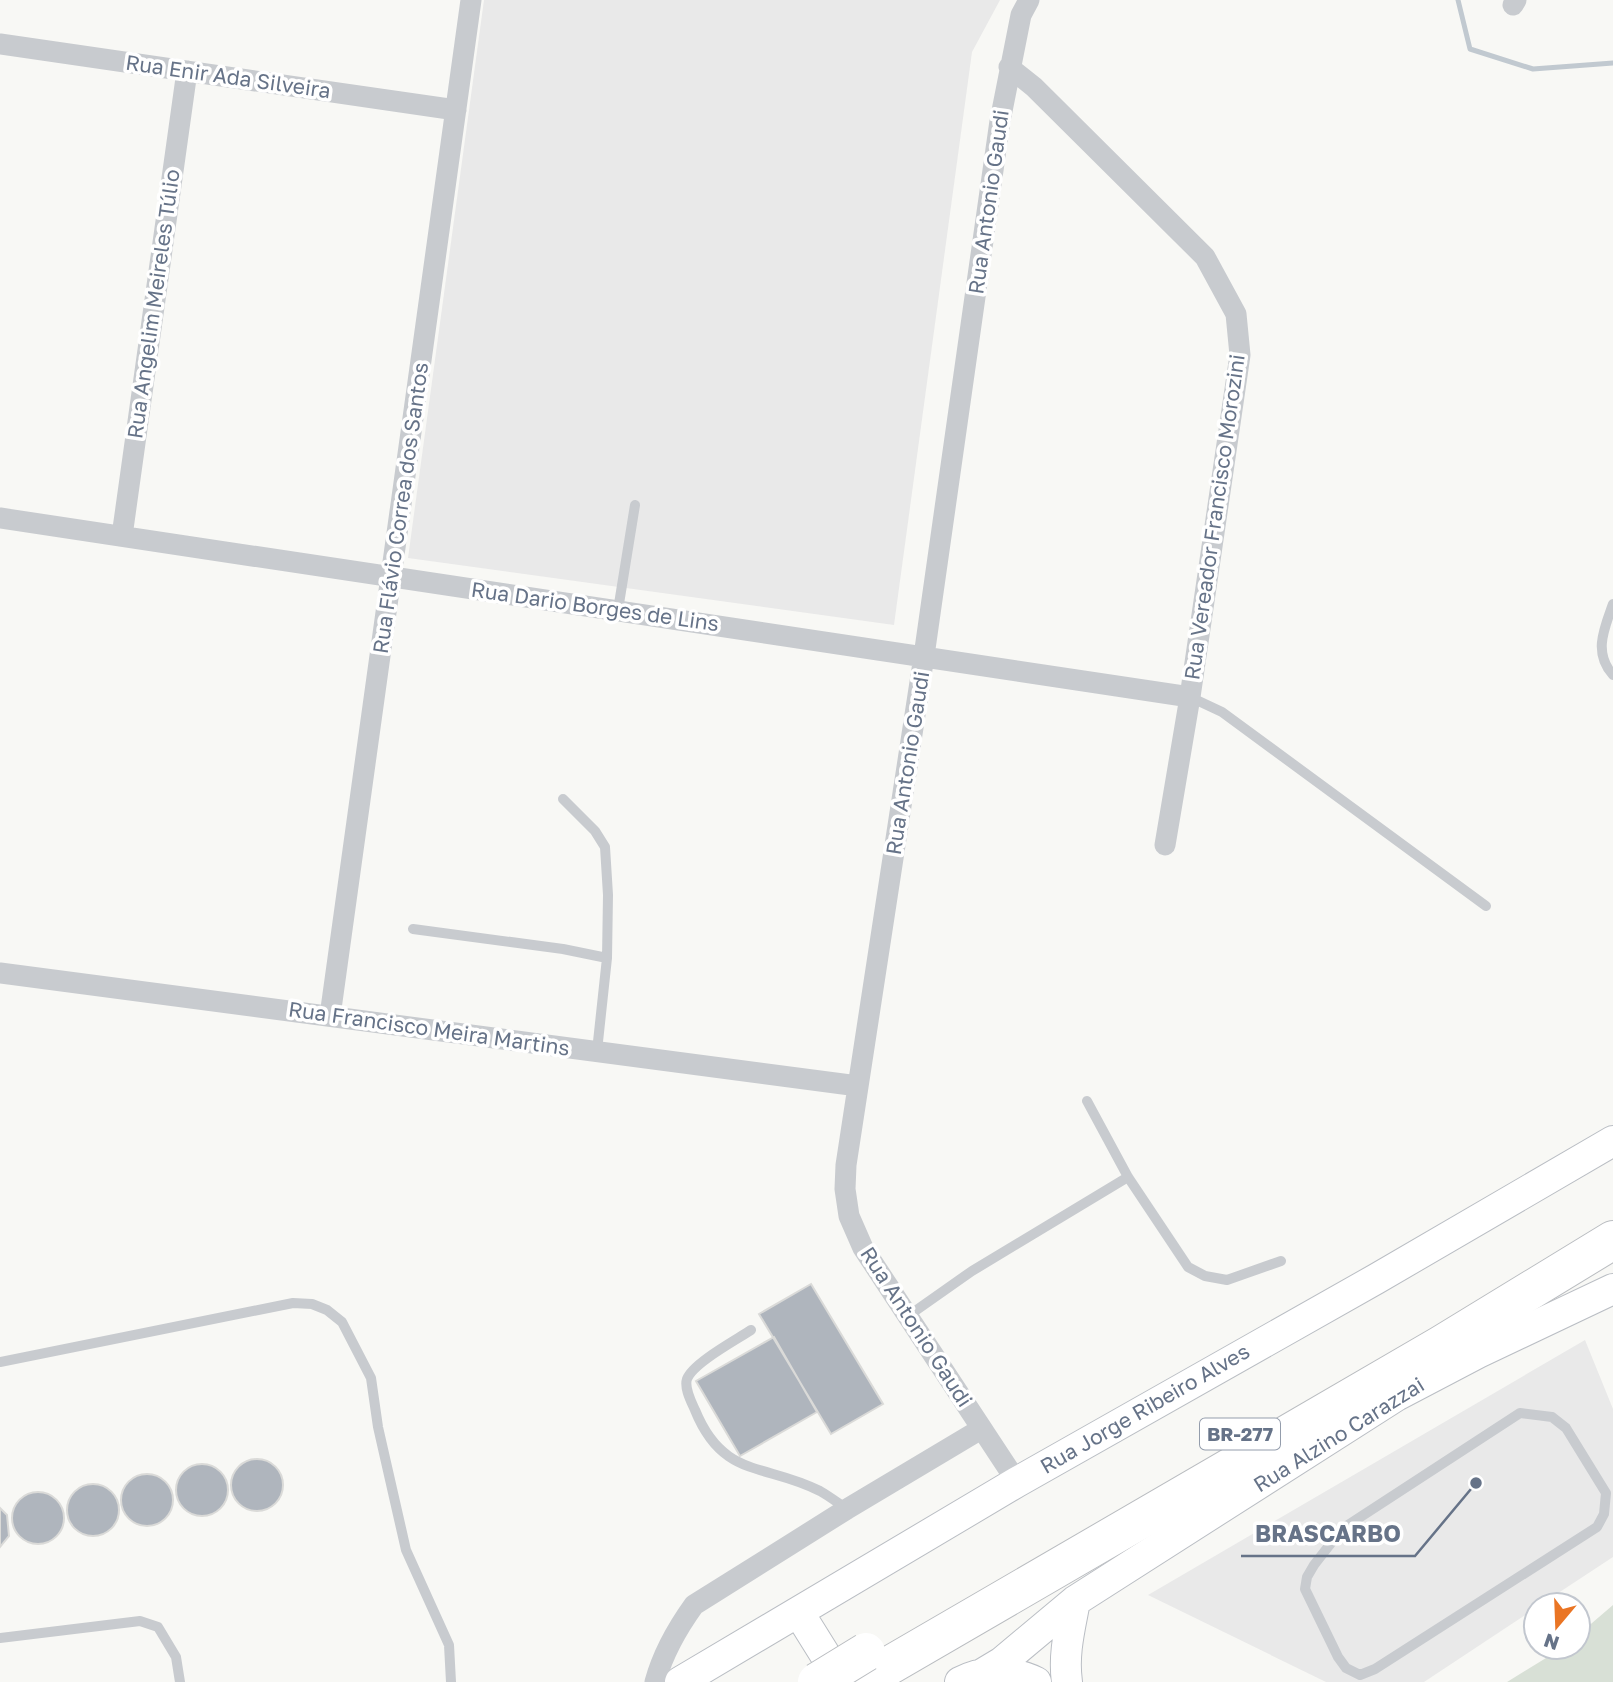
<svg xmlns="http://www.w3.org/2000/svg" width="1613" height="1682" viewBox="0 0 1613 1682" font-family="'Golos Text',sans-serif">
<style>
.built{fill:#e9e9e9}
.green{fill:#d8e0d6}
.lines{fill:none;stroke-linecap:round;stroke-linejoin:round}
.stream{stroke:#c1c9d0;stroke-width:5}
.building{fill:#afb5bd;stroke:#dadad8;stroke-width:2}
.secondary-casing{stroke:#babec4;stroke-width:32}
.motorway-casing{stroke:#babdc1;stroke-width:40}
.service{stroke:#c8cbcf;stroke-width:10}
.minor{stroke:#c8cbcf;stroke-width:21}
.secondary{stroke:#fff;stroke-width:30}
.motorway{stroke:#fff;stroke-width:38}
.motorway-bridge-casing{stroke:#babdc1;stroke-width:40;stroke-linecap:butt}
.motorway-bridge{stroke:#fff;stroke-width:38}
.labels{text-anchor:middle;stroke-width:7;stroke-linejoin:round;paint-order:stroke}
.shield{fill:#fff;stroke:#949dac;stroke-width:2}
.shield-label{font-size:19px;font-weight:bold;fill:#667388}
.street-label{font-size:21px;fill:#667388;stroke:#fff}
.leader{fill:none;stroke:#667388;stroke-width:2.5}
.callout-dot{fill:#667388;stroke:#fff;stroke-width:2.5}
.callout-label{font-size:23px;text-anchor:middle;font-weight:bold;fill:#667388;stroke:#fff;stroke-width:7;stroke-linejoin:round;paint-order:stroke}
</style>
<rect width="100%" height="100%" fill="#f8f8f5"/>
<!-- built -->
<path class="built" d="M 484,0 L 1000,0 L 972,52 L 894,625 L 408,558 Z
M 1585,1340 L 1613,1409 L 1613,1557 L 1540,1605 L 1536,1605 L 1536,1608 L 1424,1682 L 1326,1682 L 1148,1595 Z"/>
<!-- green -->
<path class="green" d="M 1613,1605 L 1613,1682 L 1507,1682 L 1564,1647 L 1578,1647 L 1578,1635 Z"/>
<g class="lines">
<!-- stream -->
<path class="stream" d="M 1458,0 L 1470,49 L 1533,69 L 1613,63"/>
</g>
<!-- building -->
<path class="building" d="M 811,1284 L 883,1404 L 831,1434 L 759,1314 Z
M 774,1337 L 817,1412 L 740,1456 L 696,1381 Z
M231 1485a26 26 0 1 1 52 0a26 26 0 1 1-52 0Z
M176 1490a26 26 0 1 1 52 0a26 26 0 1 1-52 0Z
M121 1500a26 26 0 1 1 52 0a26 26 0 1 1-52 0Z
M67 1510a26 26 0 1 1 52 0a26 26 0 1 1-52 0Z
M12 1518a26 26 0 1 1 52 0a26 26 0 1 1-52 0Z
M 0,1508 L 7,1515 L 9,1536 L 0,1547 Z"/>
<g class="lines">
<defs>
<path id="secondary" d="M 799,1613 L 842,1682
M 982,1674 L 1002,1662 L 1075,1601 L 1396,1396 L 1478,1353 L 1613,1289
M 680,1682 L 1017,1482 L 1376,1279 L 1613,1141
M 960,1682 C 983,1670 1012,1670 1036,1682
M 1067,1682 C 1063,1654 1070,1628 1075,1601"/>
<path id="motorway" d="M 861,1682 L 1441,1345 L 1613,1240"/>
</defs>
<!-- secondary casing -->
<use href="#secondary" class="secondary-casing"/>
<!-- motorway casing -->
<use href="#motorway" class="motorway-casing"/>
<!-- service -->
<path class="service" d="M 1613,604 C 1604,629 1593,653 1613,675
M 618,610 L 635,505
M 1190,697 L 1222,712 L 1486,906
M 563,799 L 595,831 L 605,847 L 608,895 L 607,958 L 597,1051
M 413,929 L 563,949 L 607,958
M 1087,1101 L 1128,1177 L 1188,1267 L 1205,1276 L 1227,1280 L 1281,1261
M 908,1316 L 972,1271 L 1128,1177
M 751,1330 C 736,1340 693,1363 687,1379 C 684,1388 691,1401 695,1410 C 723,1479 765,1463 820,1491 C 829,1496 838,1503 847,1509
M 0,1362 L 293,1303 L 312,1304 L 327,1310 L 342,1322 L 371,1378 L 378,1427 L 406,1550 L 449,1645 L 451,1682
M 1520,1413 L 1552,1417 L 1566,1428 L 1606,1493 L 1604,1514 L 1597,1527 L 1375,1669 L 1360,1675 L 1346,1668 L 1338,1657 L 1305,1589 L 1307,1577 L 1314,1565 L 1342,1529 Z
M 0,1638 L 140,1621 L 158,1627 L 176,1657 L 180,1682"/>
<!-- minor -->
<path class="minor" d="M 1513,5 L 1516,0
M 0,44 L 456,110
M 1009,67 L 1034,87 L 1205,257 L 1236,314 L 1240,355 L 1190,697 L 1165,845
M 0,518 L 1190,697
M 122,536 L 187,71
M 0,973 L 858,1086
M 330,1016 L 471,0
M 1017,1482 L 863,1248 L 849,1216 L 845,1189 L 846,1165 L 924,656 L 1000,121 L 1021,15 L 1029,0
M 655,1682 C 663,1653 676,1630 694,1605 L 847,1509 L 981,1429"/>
<!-- secondary -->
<use href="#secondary" class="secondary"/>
<!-- motorway -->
<use href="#motorway" class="motorway"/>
<defs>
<path id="motorway-bridge" d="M 817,1682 L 866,1652"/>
</defs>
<!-- motorway-bridge casing -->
<use href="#motorway-bridge" class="motorway-bridge-casing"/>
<!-- motorway-bridge -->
<use href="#motorway-bridge" class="motorway-bridge"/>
</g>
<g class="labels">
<!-- shield labels -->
<rect class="shield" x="1200" y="1418.5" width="80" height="31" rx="5"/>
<g class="shield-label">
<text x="1240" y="1441">BR-277</text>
</g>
<!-- street labels -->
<g class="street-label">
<text transform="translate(228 77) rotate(8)" y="7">Rua Enir Ada Silveira</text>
<text transform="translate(989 202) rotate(-82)" y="7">Rua Antonio Gaudi</text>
<text transform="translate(154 304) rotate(-82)" y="7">Rua Angelim Meireles Túlio</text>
<text transform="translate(401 508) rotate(-82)" y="7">Rua Flávio Correa dos Santos</text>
<text transform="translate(1215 517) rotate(-82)" y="7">Rua Vereador Francisco Morozini</text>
<text transform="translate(595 607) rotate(8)" y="7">Rua Dario Borges de Lins</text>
<text transform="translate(908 763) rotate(-81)" y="7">Rua Antonio Gaudi</text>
<text transform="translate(429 1029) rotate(8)" y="7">Rua Francisco Meira Martins</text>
<text transform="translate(916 1327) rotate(57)" y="7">Rua Antonio Gaudi</text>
<text transform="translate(1145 1409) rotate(-30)" y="7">Rua Jorge Ribeiro Alves</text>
<text transform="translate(1339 1435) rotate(-32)" y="7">Rua Alzino Carazzai</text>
</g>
</g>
<!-- callouts -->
<path class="leader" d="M1476 1483L1415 1556H1241"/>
<circle class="callout-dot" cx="1476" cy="1483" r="7"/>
<g class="callout-label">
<text x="1328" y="1542">BRASCARBO</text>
</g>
<!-- north arrow -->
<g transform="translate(1557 1626) rotate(199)"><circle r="33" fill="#ffffff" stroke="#c2c7cf" stroke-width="2"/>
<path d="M0-5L12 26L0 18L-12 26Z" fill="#ea7524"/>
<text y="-10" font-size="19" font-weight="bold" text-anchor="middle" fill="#667388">N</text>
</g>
</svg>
